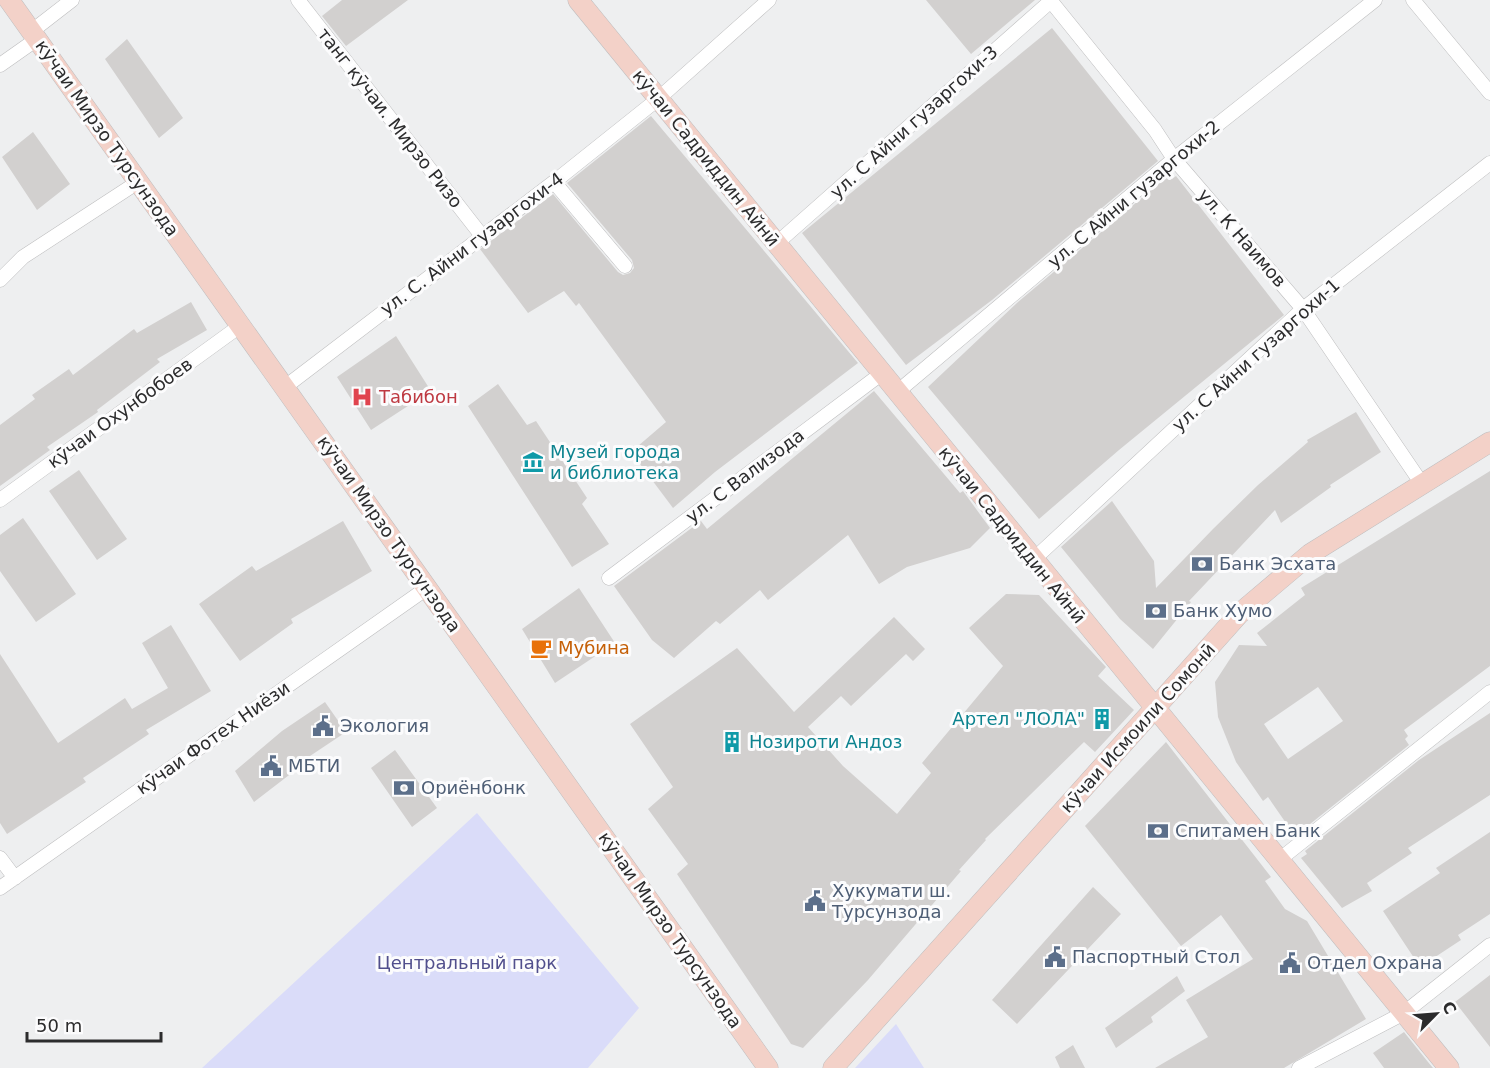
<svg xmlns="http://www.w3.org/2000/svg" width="1490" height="1068" viewBox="0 0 1490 1068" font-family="'DejaVu Sans',sans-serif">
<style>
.green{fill:#dadcf9}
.building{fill:#d2d0cf;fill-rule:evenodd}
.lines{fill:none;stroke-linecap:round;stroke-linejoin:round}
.street-casing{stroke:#bebebf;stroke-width:15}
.secondary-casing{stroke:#bebebf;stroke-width:21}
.street{stroke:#fff;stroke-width:14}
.secondary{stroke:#f3d1c8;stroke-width:20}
.labels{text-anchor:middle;stroke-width:6;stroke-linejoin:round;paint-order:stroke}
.street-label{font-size:18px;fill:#2c2c2d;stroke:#fcfcfd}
.health-label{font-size:18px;fill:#be3a42;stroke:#fcfcfd;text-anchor:start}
.culture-label{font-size:18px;fill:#0d838f;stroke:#fcfcfd;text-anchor:start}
.service-label{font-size:18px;fill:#4e5e75;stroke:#fcfcfd;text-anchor:start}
.food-label{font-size:18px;fill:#c56008;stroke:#fcfcfd;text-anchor:start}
.park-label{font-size:18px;fill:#514f8d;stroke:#fcfcfd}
</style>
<rect width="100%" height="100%" fill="#eeeff0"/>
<!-- green -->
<path class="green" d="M 477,813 L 639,1008 L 588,1068 L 202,1068 Z
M 896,1024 L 924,1068 L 855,1068 Z"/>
<!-- building -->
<path class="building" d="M 342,0 L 408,0 L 346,46 L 322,16 Z
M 926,0 L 1035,0 L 971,54 Z
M 1052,28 L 1158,161 L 992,300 L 906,365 L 802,233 Z
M 127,39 L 183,118 L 159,138 L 105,59 Z
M 651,116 L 858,363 L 715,472 L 673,508 L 631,452 L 666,422 L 579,303 L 576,306 L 564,291 L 528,313 L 480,249 L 553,194 L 618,272 L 623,275 L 630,273 L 634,268 L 632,260 L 567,183 Z
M 33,132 L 70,184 L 37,210 L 2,157 Z
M 1169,175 L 1172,179 L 1176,176 L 1284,315 L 1119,450 L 1039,519 L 928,387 L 1018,302 Z
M 191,302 L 207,330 L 157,359 L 160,362 L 97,410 L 98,412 L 47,447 L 50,450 L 0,486 L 0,425 L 35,399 L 32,395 L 69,369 L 73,375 L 134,329 L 137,333 Z
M 396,336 L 431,391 L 371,430 L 337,377 Z
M 498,384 L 527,425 L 536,421 L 587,498 L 582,504 L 609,544 L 572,567 L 468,406 Z
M 874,391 L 960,493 L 963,491 L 990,528 L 970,548 L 907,567 L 879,584 L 848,535 L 768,600 L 760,590 L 720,624 L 716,621 L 674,658 L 652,640 L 614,586 L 701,521 L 707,529 Z
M 1356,412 L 1381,452 L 1330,485 L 1331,487 L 1281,523 L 1275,510 L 1189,601 L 1191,602 L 1153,649 L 1120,619 L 1061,547 L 1112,501 L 1154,561 L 1156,588 L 1213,529 L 1258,485 L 1308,442 L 1307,440 Z
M 79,470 L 127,539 L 97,560 L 49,491 Z
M 1490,471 L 1490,666 L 1404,730 L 1408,736 L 1405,739 L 1409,745 L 1295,836 L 1268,797 L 1263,801 L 1236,762 L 1218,717 L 1215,682 L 1239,645 L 1267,646 L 1257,633 L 1305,595 L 1301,588 ZM 1318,687 L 1343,721 L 1288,759 L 1264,724 Z
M 23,518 L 76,594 L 36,622 L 0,571 L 0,535 Z
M 343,521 L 372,571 L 291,619 L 293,623 L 240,661 L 199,604 L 252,566 L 256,571 Z
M 579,588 L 615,643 L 555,683 L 522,629 Z
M 1006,594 L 1039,595 L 1106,667 L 1098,676 L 1134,710 L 1095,752 L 1084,742 L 985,839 L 986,840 L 959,870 L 961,871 L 868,980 L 803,1048 L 791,1044 L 677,874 L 688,864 L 648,809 L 673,787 L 630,724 L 737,648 L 794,712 L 894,617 L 925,649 L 913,661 L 906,654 L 851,706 L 841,696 L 808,727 L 843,766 L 897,814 L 931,773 L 922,763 L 1003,666 L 969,628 Z
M 171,625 L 211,691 L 146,730 L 149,734 L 83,778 L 86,782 L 7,834 L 0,823 L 0,654 L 58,743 L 125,698 L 132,709 L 168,688 L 142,643 Z
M 325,702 L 346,732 L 304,760 L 306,762 L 254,802 L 235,771 L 282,731 Z
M 1490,713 L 1490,795 L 1408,848 L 1412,853 L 1367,883 L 1372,891 L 1342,908 L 1301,858 L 1307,854 L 1305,851 L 1419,760 Z
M 1166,742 L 1271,877 L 1265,881 L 1285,909 L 1307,921 L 1366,1019 L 1284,1068 L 1155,1068 L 1208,1037 L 1186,1000 L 1253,959 L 1221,915 L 1181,946 L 1085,826 Z
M 395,750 L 437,808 L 412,827 L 371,768 Z
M 1490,832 L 1490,914 L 1458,935 L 1461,940 L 1420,967 L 1383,911 L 1440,873 L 1436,868 Z
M 1093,887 L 1121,914 L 1017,1024 L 992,1000 Z
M 1490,975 L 1490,1047 L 1455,1002 Z
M 1177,976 L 1185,991 L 1151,1017 L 1153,1022 L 1116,1048 L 1105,1028 Z
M 1404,1032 L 1428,1062 L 1433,1068 L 1384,1068 L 1373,1053 Z
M 1073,1045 L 1085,1068 L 1060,1068 L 1055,1057 Z"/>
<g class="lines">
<defs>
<path id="street" d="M 298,0 L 482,236
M 1050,0 L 1155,130 L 1174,159 L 1303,309 L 1422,484
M 1413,0 L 1490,93
M 32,31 L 72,0
M 0,65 L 37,39
M 554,182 L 625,266
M 776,244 L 1052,0
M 0,280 L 23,257 L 138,182
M 285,387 L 554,182 L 658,99 L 769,0
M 896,393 L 1174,159 L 1375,0
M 0,500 L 240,326
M 1033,560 L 1303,309 L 1490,163
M 609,578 L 881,374
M 0,858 L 15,878
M 1279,860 L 1490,692
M 0,888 L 427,588
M 1299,1068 L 1404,1013 L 1490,945"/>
<path id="secondary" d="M 9,0 L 768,1068
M 578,0 L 1449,1068
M 833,1068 L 1239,614 L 1310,554 L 1490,442"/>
</defs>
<!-- street casing -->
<use href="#street" class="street-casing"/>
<!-- secondary casing -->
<use href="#secondary" class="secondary-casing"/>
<!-- street -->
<use href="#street" class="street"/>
<!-- secondary -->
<use href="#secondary" class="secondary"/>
</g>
<!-- icons -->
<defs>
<symbol id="hospital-bare" viewBox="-9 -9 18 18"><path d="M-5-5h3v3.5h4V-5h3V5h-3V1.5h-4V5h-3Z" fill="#e0444e" stroke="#fcfcfd" stroke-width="2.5" paint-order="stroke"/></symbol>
<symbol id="museum-bare" viewBox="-9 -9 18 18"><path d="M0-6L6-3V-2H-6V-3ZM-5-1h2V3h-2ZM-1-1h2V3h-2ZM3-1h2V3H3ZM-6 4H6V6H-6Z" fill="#0f9aa8" stroke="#fcfcfd" stroke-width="2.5" paint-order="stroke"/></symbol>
<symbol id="bank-bare" viewBox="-9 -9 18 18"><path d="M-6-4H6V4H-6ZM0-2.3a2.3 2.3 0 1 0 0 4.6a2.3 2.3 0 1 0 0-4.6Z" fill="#5c6f8a" stroke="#fcfcfd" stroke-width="2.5" paint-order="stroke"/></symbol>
<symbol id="cafe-bare" viewBox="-9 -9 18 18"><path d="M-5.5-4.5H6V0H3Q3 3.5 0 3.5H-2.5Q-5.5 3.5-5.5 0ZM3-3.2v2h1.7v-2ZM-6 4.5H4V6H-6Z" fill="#e8710a" stroke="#fcfcfd" stroke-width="2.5" paint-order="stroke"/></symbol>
<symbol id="building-bare" viewBox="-9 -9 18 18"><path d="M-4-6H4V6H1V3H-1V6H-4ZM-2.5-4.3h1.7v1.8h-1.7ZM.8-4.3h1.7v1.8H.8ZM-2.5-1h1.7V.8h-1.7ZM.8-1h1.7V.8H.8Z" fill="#0f9aa8" stroke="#fcfcfd" stroke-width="2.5" paint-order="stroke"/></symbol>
<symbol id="civic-bare" viewBox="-9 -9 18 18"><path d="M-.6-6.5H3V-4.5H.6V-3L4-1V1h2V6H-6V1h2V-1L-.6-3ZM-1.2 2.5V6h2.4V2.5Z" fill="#5c6f8a" stroke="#fcfcfd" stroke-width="2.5" paint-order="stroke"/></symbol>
</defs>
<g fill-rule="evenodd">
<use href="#hospital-bare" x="347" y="382" width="30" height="30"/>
<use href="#museum-bare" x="518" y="447" width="30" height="30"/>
<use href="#bank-bare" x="1187" y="549" width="30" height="30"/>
<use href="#bank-bare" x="1141" y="596" width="30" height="30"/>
<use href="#cafe-bare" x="526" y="633" width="30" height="30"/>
<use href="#building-bare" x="1087" y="704" width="30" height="30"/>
<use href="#civic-bare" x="308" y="711" width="30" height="30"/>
<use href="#building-bare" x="717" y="727" width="30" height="30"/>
<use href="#civic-bare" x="256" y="751" width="30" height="30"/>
<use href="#bank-bare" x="389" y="773" width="30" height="30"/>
<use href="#bank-bare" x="1143" y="816" width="30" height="30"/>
<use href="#civic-bare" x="800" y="886" width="30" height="30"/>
<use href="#civic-bare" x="1040" y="942" width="30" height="30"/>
<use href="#civic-bare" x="1275" y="948" width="30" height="30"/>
</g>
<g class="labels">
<!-- street labels -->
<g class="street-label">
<text transform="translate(390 118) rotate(52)" y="6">танг кӯчаи. Мирзо Ризо</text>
<text transform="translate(914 122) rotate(-42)" y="6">ул. С Айни гузаргохи-3</text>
<text transform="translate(107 138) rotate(55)" y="6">кӯчаи Мирзо Турсунзода</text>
<text transform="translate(706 158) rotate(51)" y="6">кӯчаи Садриддин Айнӣ</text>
<text transform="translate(1134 194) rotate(-40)" y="6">ул. С Айни гузаргохи-2</text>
<text transform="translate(1242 238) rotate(49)" y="6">ул. К Наимов</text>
<text transform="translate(472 244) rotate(-37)" y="6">ул. С. Айни гузаргохи-4</text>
<text transform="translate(1256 355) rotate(-42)" y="6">ул. С Айни гузаргохи-1</text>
<text transform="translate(120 413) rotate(-36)" y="6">кӯчаи Охунбобоев</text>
<text transform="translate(745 476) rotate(-37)" y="6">ул. С Вализода</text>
<text transform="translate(389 534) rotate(55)" y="6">кӯчаи Мирзо Турсунзода</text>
<text transform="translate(1012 535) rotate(51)" y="6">кӯчаи Садриддин Айнӣ</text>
<text transform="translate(1138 728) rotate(-48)" y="6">кӯчаи Исмоили Сомонӣ</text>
<text transform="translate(213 738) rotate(-35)" y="6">кӯчаи Фотех Ниёзи</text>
<text transform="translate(670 930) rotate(55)" y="6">кӯчаи Мирзо Турсунзода</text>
</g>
<!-- health labels -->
<g class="health-label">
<text x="379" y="403">Табибон</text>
</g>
<!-- culture labels -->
<g class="culture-label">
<text x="550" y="458">Музей города<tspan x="550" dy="21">и библиотека</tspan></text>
<text x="1085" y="725" text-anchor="end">Артел "ЛОЛА"</text>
<text x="749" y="748">Нозироти Андоз</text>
</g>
<!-- service labels -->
<g class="service-label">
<text x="1219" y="570">Банк Эсхата</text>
<text x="1173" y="617">Банк Хумо</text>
<text x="340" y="732">Экология</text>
<text x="288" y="772">МБТИ</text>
<text x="421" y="794">Ориёнбонк</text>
<text x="1175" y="837">Спитамен Банк</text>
<text x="832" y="897">Хукумати ш.<tspan x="832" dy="21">Турсунзода</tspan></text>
<text x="1072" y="963">Паспортный Стол</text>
<text x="1307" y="969">Отдел Охрана</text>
</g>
<!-- food labels -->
<g class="food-label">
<text x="558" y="654">Мубина</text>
</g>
<!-- park labels -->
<g class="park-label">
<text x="467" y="969">Центральный парк</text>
</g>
</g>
<!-- north arrow -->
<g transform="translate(1436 1014) rotate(65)" stroke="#fcfcfd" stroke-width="4.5" paint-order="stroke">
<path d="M0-4.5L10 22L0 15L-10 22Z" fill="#2c2c2d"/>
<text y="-9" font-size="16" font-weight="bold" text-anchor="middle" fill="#2c2c2d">С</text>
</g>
<!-- scale -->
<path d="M27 1032v9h134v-9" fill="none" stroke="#2c2c2d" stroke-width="3"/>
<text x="36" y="1032" font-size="18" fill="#2c2c2d" stroke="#fcfcfd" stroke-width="4.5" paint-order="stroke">50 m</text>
</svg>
